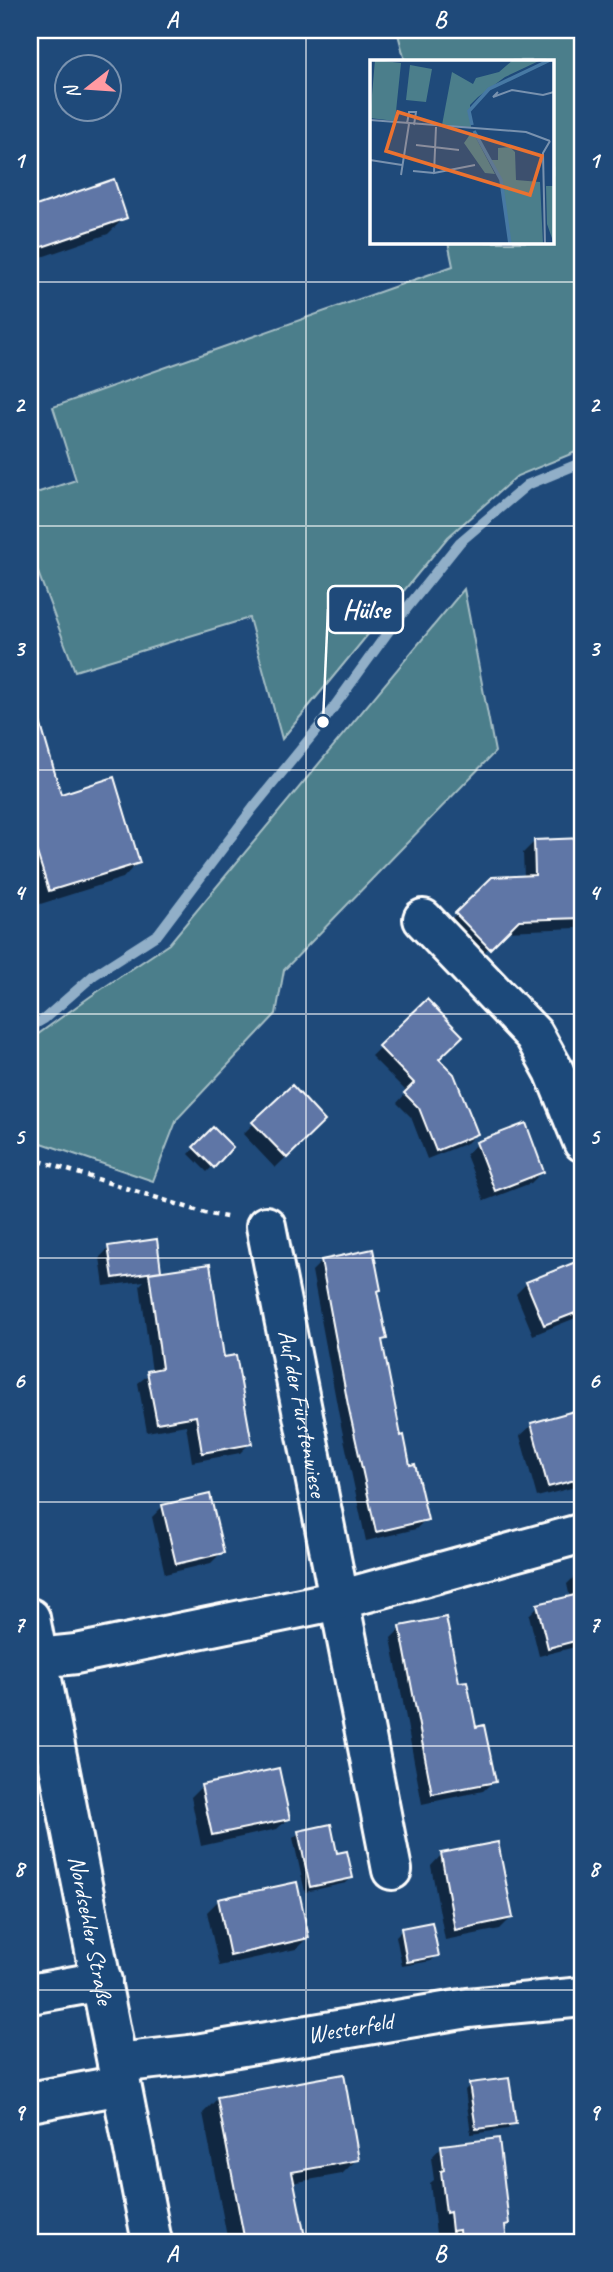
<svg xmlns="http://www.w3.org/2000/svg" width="613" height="2272" viewBox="0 0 613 2272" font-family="Caveat,sans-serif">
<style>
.green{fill:#4b7e8b;stroke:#a5bec5;stroke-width:2}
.shadow{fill:#0007}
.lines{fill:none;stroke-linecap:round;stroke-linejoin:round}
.stream{stroke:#91afc8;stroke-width:10}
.building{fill:#5e76a6;stroke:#fff;stroke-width:2}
.minor-casing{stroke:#fff;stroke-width:44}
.path{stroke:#fff;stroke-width:4.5;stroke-dasharray:5 5;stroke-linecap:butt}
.minor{stroke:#1f4a7a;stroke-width:38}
.grid{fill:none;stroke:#fff;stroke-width:2;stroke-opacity:0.55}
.labels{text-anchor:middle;stroke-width:5;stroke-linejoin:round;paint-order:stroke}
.street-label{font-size:24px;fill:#fff;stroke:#1f4a7a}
.inset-river{fill:none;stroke:#4779a4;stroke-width:3.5}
.inset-road{fill:none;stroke:#7992af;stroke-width:2}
.view{fill:#eb7230;fill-opacity:0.15;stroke:#eb7230;stroke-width:3.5}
.inset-edge{fill:none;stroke:#fff;stroke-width:3.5}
.leader{fill:none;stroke:#fff;stroke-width:2.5}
.callout-dot{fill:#fff;stroke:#1f4a7a;stroke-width:2.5}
.callout{fill:#1f4a7a;stroke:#fff;stroke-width:2.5}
.callout-label{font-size:26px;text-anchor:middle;font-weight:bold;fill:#fff}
.neatline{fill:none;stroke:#fff;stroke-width:2.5}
.grid-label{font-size:23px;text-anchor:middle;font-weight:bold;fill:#fff}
</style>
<rect width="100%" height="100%" fill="#1f4a7a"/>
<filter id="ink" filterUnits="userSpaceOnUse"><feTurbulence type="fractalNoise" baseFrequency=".0143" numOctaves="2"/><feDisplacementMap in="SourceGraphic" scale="14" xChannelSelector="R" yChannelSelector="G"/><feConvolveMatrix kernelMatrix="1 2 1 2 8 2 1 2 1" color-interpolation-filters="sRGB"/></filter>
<g filter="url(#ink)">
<!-- green -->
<path class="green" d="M 397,30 L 583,30 L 583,449 L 517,476 L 448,537 L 282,739 L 249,618 L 75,671 L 30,551 L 30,495 L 76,480 L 53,407 L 453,266 L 448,242 L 552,242 L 552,61 L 405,61 Z
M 464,589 L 495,752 L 284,970 L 276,1014 L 177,1119 L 153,1181 L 30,1139 L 30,1040 L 91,996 L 169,944 Z"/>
<!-- shadow -->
<path class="shadow" d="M 113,181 L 125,217 L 108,234 L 30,261 L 30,209 Z
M 30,694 L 60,797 L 138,862 L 123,878 L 34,906 L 30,893 Z
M 583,840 L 583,921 L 577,928 L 506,931 L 477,959 L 445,925 L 492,879 L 524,877 L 523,853 L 535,841 Z
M 427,1001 L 436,1059 L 476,1134 L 467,1143 L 427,1159 L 411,1117 L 397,1103 L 407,1092 L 371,1056 Z
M 291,1087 L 323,1121 L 275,1168 L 243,1134 Z
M 213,1129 L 231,1148 L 207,1172 L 189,1154 Z
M 477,1143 L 542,1172 L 531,1183 L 484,1201 L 466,1155 Z
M 109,1248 L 159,1270 L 156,1274 L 222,1359 L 250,1443 L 240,1453 L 192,1462 L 186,1425 L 147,1432 L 138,1383 L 152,1372 L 140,1285 L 144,1281 L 104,1286 L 100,1257 Z
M 321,1262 L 380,1289 L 376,1293 L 385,1338 L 381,1343 L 400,1438 L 426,1519 L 416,1529 L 366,1541 L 339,1416 L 312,1271 Z
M 580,1262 L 583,1269 L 583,1315 L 533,1335 L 516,1294 L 527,1283 Z
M 573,1414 L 583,1451 L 583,1481 L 579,1486 L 537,1497 L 520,1436 L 532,1425 Z
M 163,1506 L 222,1552 L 211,1563 L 165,1574 L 152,1517 Z
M 583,1573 L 583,1645 L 539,1656 L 529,1615 L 538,1606 L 570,1598 L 567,1584 L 576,1575 Z
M 401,1628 L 458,1684 L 494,1781 L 483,1791 L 422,1804 L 391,1638 Z
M 202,1786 L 289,1818 L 277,1829 L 201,1846 L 191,1797 Z
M 299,1833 L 336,1855 L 351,1878 L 346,1883 L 305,1892 L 293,1838 Z
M 442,1854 L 511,1918 L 500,1929 L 445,1940 L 431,1866 Z
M 218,1901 L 307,1938 L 296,1949 L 219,1966 L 207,1912 Z
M 402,1930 L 437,1955 L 431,1961 L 402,1966 L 396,1936 Z
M 470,2085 L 514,2123 L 508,2129 L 471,2134 L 465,2090 Z
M 218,2098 L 357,2159 L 342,2174 L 292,2183 L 305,2242 L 228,2242 L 203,2113 Z
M 442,2146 L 508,2224 L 504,2228 L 505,2242 L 437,2242 L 430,2183 L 434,2180 L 431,2158 Z"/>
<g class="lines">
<!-- stream -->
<path class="stream" d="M 30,1027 L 44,1019 L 94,975 L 158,934 L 253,808 L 323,722 L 391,628 L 460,542 L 527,485 L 583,462"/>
</g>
<!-- building -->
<path class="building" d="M 114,179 L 127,218 L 30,251 L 30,208 Z
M 38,715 L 61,794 L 114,777 L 140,863 L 49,891 L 30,830 L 30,716 Z
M 583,838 L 583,918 L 519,920 L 490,949 L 455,913 L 492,877 L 535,875 L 534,840 Z
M 427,999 L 463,1036 L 439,1059 L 454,1074 L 478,1134 L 436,1151 L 419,1108 L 404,1093 L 414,1083 L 378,1046 Z
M 292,1085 L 325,1121 L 287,1158 L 252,1122 Z
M 526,1123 L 544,1172 L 495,1191 L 476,1142 Z
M 213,1127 L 233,1147 L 214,1168 L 193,1147 Z
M 157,1239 L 161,1271 L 113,1278 L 108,1246 Z
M 373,1249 L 381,1290 L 377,1291 L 387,1339 L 382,1340 L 401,1436 L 404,1435 L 410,1465 L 415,1464 L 428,1520 L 376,1532 L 348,1405 L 321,1260 Z
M 583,1259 L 583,1310 L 544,1325 L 526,1282 Z
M 210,1264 L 224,1357 L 236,1355 L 252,1444 L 202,1453 L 196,1416 L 157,1423 L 147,1371 L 162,1368 L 149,1273 Z
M 574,1411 L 583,1444 L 583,1478 L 548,1487 L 531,1423 Z
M 210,1494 L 224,1553 L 176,1564 L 162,1505 Z
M 583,1593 L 583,1639 L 548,1648 L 537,1604 Z
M 446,1617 L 459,1682 L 467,1681 L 476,1727 L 484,1725 L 496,1782 L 432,1794 L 400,1626 Z
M 279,1768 L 290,1819 L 212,1835 L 201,1785 Z
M 331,1824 L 337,1853 L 347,1851 L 353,1878 L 310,1887 L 298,1831 Z
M 498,1842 L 513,1918 L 455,1930 L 441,1853 Z
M 297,1882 L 309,1938 L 230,1956 L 218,1899 Z
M 432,1922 L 439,1956 L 407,1962 L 401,1928 Z
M 344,2074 L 359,2160 L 292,2172 L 306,2242 L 245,2242 L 217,2097 Z
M 509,2078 L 516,2124 L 476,2129 L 469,2083 Z
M 499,2138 L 509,2224 L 505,2225 L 507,2242 L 460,2242 L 459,2230 L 452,2231 L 450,2212 L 446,2213 L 441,2171 L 444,2170 L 441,2145 Z"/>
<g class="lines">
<defs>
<g id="minor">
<path d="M 423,919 L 534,1035 L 554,1071 L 583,1142"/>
<path id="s1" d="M 266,1226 L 392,1870"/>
<path id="s2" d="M 30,1618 L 152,2242"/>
<path d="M 38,1658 L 76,1654 L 339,1600 L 583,1533"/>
<path d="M 30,1994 L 102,1981"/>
<path id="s3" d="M 117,2063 L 190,2055 L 468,2008 L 583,1997"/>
<path d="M 30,2102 L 121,2085"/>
</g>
</defs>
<!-- minor casing -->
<use href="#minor" class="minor-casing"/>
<!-- path -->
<path class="path" d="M 30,1158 L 205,1213 L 231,1218"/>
<!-- minor -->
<use href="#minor" class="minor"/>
</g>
</g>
<!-- grid -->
<path class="grid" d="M 306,30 L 306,2242M 30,282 L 583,282M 30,526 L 583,526M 30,770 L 583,770M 30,1014 L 583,1014M 30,1258 L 583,1258M 30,1502 L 583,1502M 30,1746 L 583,1746M 30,1990 L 583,1990"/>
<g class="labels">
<!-- street labels -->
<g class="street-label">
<text dy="8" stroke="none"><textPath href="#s1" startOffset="191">Auf der Fürstenwiese</textPath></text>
<text dy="8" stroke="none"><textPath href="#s2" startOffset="318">Nordsehler Straße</textPath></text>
<text dy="8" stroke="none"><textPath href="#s3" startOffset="236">Westerfeld</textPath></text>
</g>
</g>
<!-- overview -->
<g transform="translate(370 60)">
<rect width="184" height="184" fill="#1f4a7a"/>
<path d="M 5,0 L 31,3 L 25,61 L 0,58 ZM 143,0 L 171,0 L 135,17 L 108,37 L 100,45 L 101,68 L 72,65 L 82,12 L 103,24 L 106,18 L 129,12 ZM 40,5 L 62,9 L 56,42 L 36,40 ZM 101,73 L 104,74 L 125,114 L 115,113 L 94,83 ZM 140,87 L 145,92 L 146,120 L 170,122 L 173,184 L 140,184 L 132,120 L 120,100 L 128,100 L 128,88 ZM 176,126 L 184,126 L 184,184 L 177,164 Z" fill="#4b7e8b"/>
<path class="inset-river" d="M 102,65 L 99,51 L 119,29 L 180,0M 104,71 L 131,120 L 140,184"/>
<path class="inset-road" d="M 128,32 L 123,37 L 142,30 L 173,35 L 184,32M 0,60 L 156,72 L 180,81M 37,64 L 39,52 L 46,52 L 44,65M 66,67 L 64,113 L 105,105M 46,85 L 89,90M 0,100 L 32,105M 43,111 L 64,113M 31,115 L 39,64M 175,184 L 173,93 L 180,81"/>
<path class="view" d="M 28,52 L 172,96 L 160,135 L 16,91 Z"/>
<rect width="184" height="184" class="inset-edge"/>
</g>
<!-- callouts -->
<path class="leader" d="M323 722L328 609"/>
<circle class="callout-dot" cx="323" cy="722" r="7"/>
<rect class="callout" x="328" y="586" width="75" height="47" rx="7"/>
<g class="callout-label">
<text x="366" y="618">Hülse</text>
</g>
<!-- margin -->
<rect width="613" height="2272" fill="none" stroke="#1f4a7a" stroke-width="77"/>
<!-- north arrow -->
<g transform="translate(88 88) rotate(253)"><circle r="33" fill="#1f4a7a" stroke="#7992af" stroke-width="2"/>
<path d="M0-5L12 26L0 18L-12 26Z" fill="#ff9aa2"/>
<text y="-10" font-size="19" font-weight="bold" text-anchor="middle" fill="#ffffff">N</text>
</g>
<rect x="38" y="38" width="536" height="2196" class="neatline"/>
<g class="grid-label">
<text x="172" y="27">A</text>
<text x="440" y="27">B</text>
<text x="19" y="168">1</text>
<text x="594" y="168">1</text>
<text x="19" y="412">2</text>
<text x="594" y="412">2</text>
<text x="19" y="656">3</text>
<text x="594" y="656">3</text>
<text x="19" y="900">4</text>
<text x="594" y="900">4</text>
<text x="19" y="1144">5</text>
<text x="594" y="1144">5</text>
<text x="19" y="1388">6</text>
<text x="594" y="1388">6</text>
<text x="19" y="1632">7</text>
<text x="594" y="1632">7</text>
<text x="19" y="1876">8</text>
<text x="594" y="1876">8</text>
<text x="19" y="2120">9</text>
<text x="594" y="2120">9</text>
<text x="172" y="2261">A</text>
<text x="440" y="2261">B</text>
</g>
</svg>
